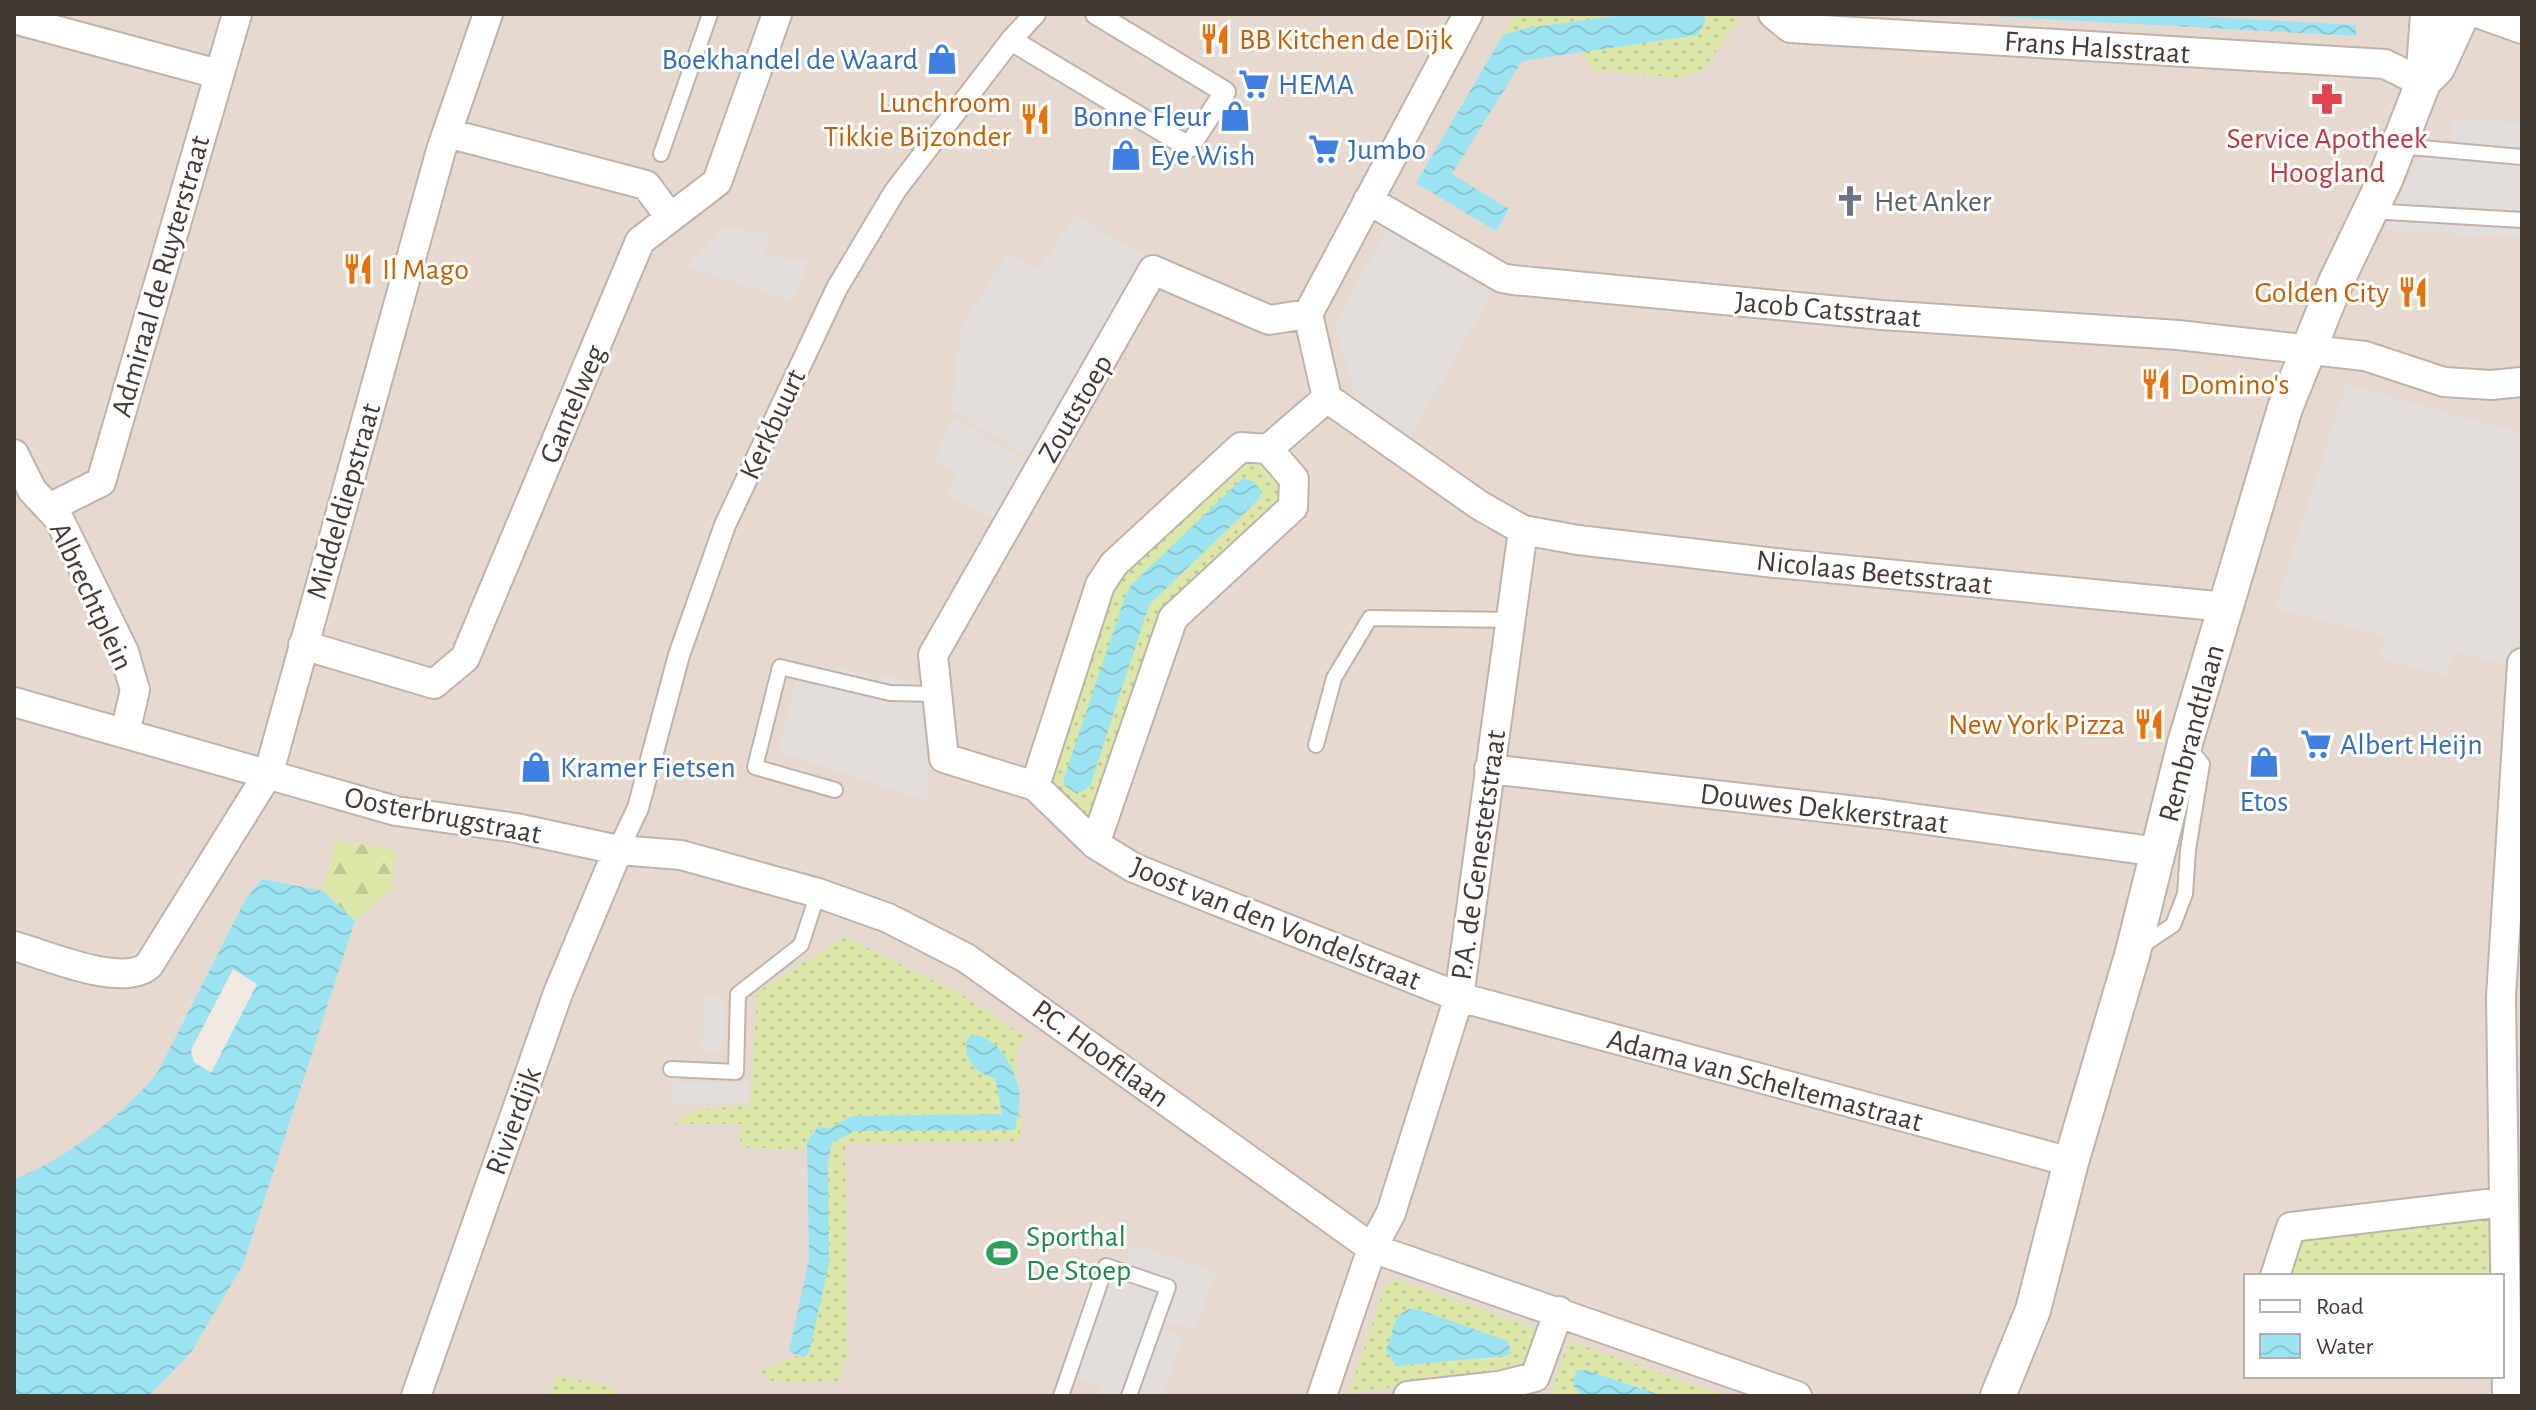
<svg xmlns="http://www.w3.org/2000/svg" width="2536" height="1410" viewBox="0 0 2536 1410" font-family="'Alegreya Sans',sans-serif">
<style>
.residential{fill:#e6dad0;fill-rule:evenodd}
.grass{fill:url(#grass-dots);fill-rule:evenodd}
.forest{fill:url(#forest-firs)}
.parking{fill:#e2dedb}
.water{fill:url(#water-waves)}
.pier{fill:#f2eae2}
.lines{fill:none;stroke-linecap:round;stroke-linejoin:round}
.service-casing{stroke:#c0b2a8;stroke-width:18}
.pedestrian-casing{stroke:#c0b2a8;stroke-width:24}
.minor-casing{stroke:#c0b2a8;stroke-width:32}
.tertiary-casing{stroke:#c0b2a8;stroke-width:38}
.service{stroke:#fff;stroke-width:14}
.pedestrian{stroke:#fff;stroke-width:20}
.minor{stroke:#fff;stroke-width:28}
.tertiary{stroke:#fff;stroke-width:34}
.labels{text-anchor:middle;stroke-width:6;stroke-linejoin:round;paint-order:stroke}
.food-label{font-size:30px;fill:#c56008;stroke:#fff;text-anchor:start}
.street-label{font-size:30px;fill:#443933;stroke:#fff}
.shop-label{font-size:30px;fill:#366cbe;stroke:#fff;text-anchor:start}
.health-label{font-size:30px;fill:#be3a42;stroke:#fff}
.worship-label{font-size:30px;fill:#5b616d;stroke:#fff;text-anchor:start}
.leisure-label{font-size:30px;fill:#27864d;stroke:#fff;text-anchor:start}
</style>
<defs>
<pattern id="grass-dots" width="8" height="8" patternUnits="userSpaceOnUse" patternTransform="scale(2)"><rect width="8" height="8" fill="#dbe8a9"/><path d="M2 2h.1M6 6h.1" fill="none" stroke="#bdc892" stroke-width="1.8" stroke-linecap="round"/></pattern>
<pattern id="forest-firs" width="22" height="20" patternUnits="userSpaceOnUse" patternTransform="scale(2)"><rect width="22" height="20" fill="#dbe8a9"/><path d="M5 1l3.5 6h-7zM16 11l3.5 6h-7z" fill="#bdc892"/></pattern>
<pattern id="water-waves" width="16" height="10" patternUnits="userSpaceOnUse" patternTransform="scale(2)"><rect width="16" height="10" fill="#9ce3f2"/><path d="M0 5q4-4 8 0t8 0" fill="none" stroke="#88c4d0"/></pattern>
</defs>
<rect width="100%" height="100%" fill="#f2eae2"/>
<!-- residential -->
<path class="residential" d="M 14,14 L 2522,14 L 2522,1396 L 14,1396 ZM 2246,1276 L 2502,1276 L 2502,1376 L 2246,1376 Z"/>
<!-- grass -->
<path class="grass" d="M 1514,14 L 1630,14 L 1527,28 L 1503,35 Z
M 1703,14 L 1730,14 L 1738,21 L 1703,70 L 1683,78 L 1595,71 L 1581,52 L 1697,35 L 1706,21 Z
M 1239,458 C 1266,458 1281,473 1279,500 L 1168,604 L 1089,818 L 1082,821 L 1054,794 L 1051,779 L 1108,589 ZM 1243,479 L 1260,498 L 1149,605 L 1064,778 L 1132,584 Z
M 845,937 L 961,994 L 1014,1030 L 1028,1035 L 1016,1051 L 1018,1087 L 998,1050 L 966,1046 C 967,1061 980,1076 995,1078 L 1002,1114 L 852,1116 L 830,1128 L 818,1127 L 811,1132 L 807,1150 L 740,1147 L 742,1124 L 675,1124 L 695,1110 L 751,1105 L 757,992 Z
M 1019,1110 L 1022,1125 L 1018,1141 L 845,1144 L 848,1361 L 843,1361 L 840,1381 L 774,1382 L 759,1372 L 797,1356 L 804,1357 L 832,1143 L 855,1131 L 1015,1130 Z
M 2490,1208 L 2491,1276 L 2276,1276 L 2295,1218 Z
M 1397,1280 L 1537,1329 L 1521,1372 L 1349,1393 L 1386,1284 Z
M 1569,1341 L 1726,1396 L 1663,1396 L 1586,1370 L 1578,1394 L 1582,1396 L 1550,1396 Z
M 556,1376 L 614,1386 L 614,1396 L 548,1396 Z"/>
<!-- forest -->
<path class="forest" d="M 335,840 L 395,850 L 392,888 L 355,921 L 323,891 Z"/>
<!-- parking -->
<path class="parking" d="M 2453,119 L 2522,123 L 2522,238 L 2386,230 L 2418,159 L 2451,142 Z
M 1075,216 L 1154,261 L 1037,461 L 951,410 L 962,326 L 1008,252 L 1039,270 Z
M 1389,226 L 1491,294 L 1411,436 L 1356,400 L 1335,323 Z
M 723,228 L 770,233 L 764,255 L 808,261 L 792,301 L 686,266 Z
M 2346,384 L 2522,434 L 2519,668 L 2454,651 L 2447,675 L 2379,659 L 2385,636 L 2275,608 Z
M 952,417 L 1035,467 L 1003,523 L 949,495 L 956,472 L 935,460 Z
M 800,662 L 927,684 L 928,801 L 779,751 Z
M 704,997 L 724,998 L 723,1051 L 702,1050 Z
M 674,1082 L 748,1083 L 747,1104 L 673,1103 Z
M 1132,1244 L 1216,1272 L 1194,1330 L 1168,1321 L 1165,1330 L 1183,1337 L 1162,1396 L 1106,1396 L 1099,1393 L 1102,1386 L 1058,1371 L 1097,1262 L 1114,1257 L 1127,1261 Z"/>
<!-- water -->
<path class="water" d="M 1630,14 L 1703,14 L 1706,21 L 1697,35 L 1522,61 L 1452,174 L 1509,209 L 1496,231 L 1416,183 L 1503,35 L 1527,28 Z
M 1955,14 L 2161,14 L 2356,25 L 2356,36 Z
M 1243,478 L 1254,482 L 1261,490 L 1260,498 L 1149,605 L 1090,786 L 1077,794 L 1064,785 L 1064,778 L 1125,597 L 1132,584 Z
M 262,879 L 323,891 L 355,921 L 243,1265 L 191,1352 L 149,1396 L 14,1396 L 14,1179 C 63,1162 129,1111 159,1070 L 245,900 Z
M 972,1035 C 996,1035 1013,1064 1018,1086 C 1022,1100 1018,1116 1015,1130 L 855,1131 L 832,1143 L 828,1161 L 829,1264 L 809,1353 L 804,1357 L 789,1352 L 809,1259 L 807,1141 L 818,1127 L 830,1128 L 852,1116 L 1002,1114 L 995,1078 C 976,1074 963,1059 967,1040 Z
M 1408,1309 L 1417,1309 L 1508,1341 L 1511,1353 L 1506,1356 L 1396,1366 L 1386,1350 L 1397,1317 Z
M 1586,1370 L 1663,1396 L 1582,1396 L 1573,1385 L 1576,1371 Z"/>
<!-- pier -->
<path class="pier" d="M 233,969 L 257,984 L 211,1073 L 194,1062 L 191,1050 Z"/>
<g class="lines">
<defs>
<path id="service" d="M 2399,146 L 2522,157
M 661,154 L 710,14
M 2370,211 L 2522,220
M 1316,745 L 1334,678 L 1370,618 L 1512,620
M 835,790 L 755,767 L 780,667 L 890,693 L 937,694
M 2140,947 L 2173,925 L 2185,894 L 2188,850 L 2202,764 L 2188,747
M 671,1069 L 736,1072 L 738,994 L 801,945 L 818,893
M 1061,1396 L 1106,1266 L 1168,1287 L 1129,1396"/>
<path id="pedestrian" d="M 1011,40 L 1189,147 L 1225,92 L 1096,14
M 618,850 L 638,808 L 679,655 L 725,525 L 837,288 L 895,191 L 1011,40 L 1035,14"/>
<path id="minor" d="M 1773,14 L 1790,28 L 2385,64 L 2423,83
M 2480,14 L 2522,29
M 14,19 L 218,74
M 447,133 L 646,185 L 670,217
M 1368,200 L 1502,278 L 1513,280 L 1882,315 L 2178,335 L 2365,356 L 2444,382 L 2491,385 L 2522,382
M 1308,314 L 1269,320 L 1153,270 L 933,655 L 944,758 L 1035,786 L 1095,844 L 1134,868 L 1459,997 L 2071,1162
M 1327,398 L 1308,314 L 1468,14
M 1268,449 L 1327,398
M 14,454 L 32,490 L 59,519 L 124,652 L 135,690 L 125,733
M 49,508 L 101,482 L 237,14
M 1523,530 L 1578,540 L 1775,563 L 2226,607
M 303,645 L 434,684 L 465,658 L 640,241 L 717,182 L 777,14
M 14,702 L 396,811 L 516,828 L 618,850 L 681,855 L 818,893 L 888,918 L 966,958 L 1372,1248 L 1797,1396
M 1489,769 L 1883,814 L 2159,852
M 1035,786 L 1100,585 L 1114,564 L 1241,447 L 1268,449 L 1294,479 L 1293,507 L 1173,618 L 1095,844
M 14,946 C 47,955 123,989 149,965 L 269,772 L 441,150 L 488,14
M 2275,1276 L 2291,1227 L 2504,1202
M 416,1396 L 558,993 L 618,850
M 1322,1396 L 1372,1248 L 1391,1213 L 1459,997 L 1523,530 L 1479,505 L 1327,398
M 1408,1396 L 1499,1386
M 1496,1396 L 1499,1386 L 1535,1377 L 1559,1311
M 2507,1396 L 2501,997 L 2522,663"/>
<path id="tertiary" d="M 2423,82 L 2437,68 L 2462,14
M 1998,1396 L 2033,1310 L 2071,1162 L 2133,952 L 2185,743 L 2285,408 L 2335,284 L 2385,180 L 2423,83 L 2428,14"/>
</defs>
<!-- service casing -->
<use href="#service" class="service-casing"/>
<!-- pedestrian casing -->
<use href="#pedestrian" class="pedestrian-casing"/>
<!-- minor casing -->
<use href="#minor" class="minor-casing"/>
<!-- tertiary casing -->
<use href="#tertiary" class="tertiary-casing"/>
<!-- service -->
<use href="#service" class="service"/>
<!-- pedestrian -->
<use href="#pedestrian" class="pedestrian"/>
<!-- minor -->
<use href="#minor" class="minor"/>
<!-- tertiary -->
<use href="#tertiary" class="tertiary"/>
</g>
<!-- icons -->
<defs>
<symbol id="restaurant-bare" viewBox="-9 -9 18 18"><path d="M-5-6h1v4h1v-4h1v4h1v-4h1v5L-1.5 .5V6h-2V.5L-5-1ZM5-6V6H3V1.5H1.5Q1.5-4 5-6Z" fill="#e8710a" stroke="#fff" stroke-width="2.5" paint-order="stroke"/></symbol>
<symbol id="shop-bare" viewBox="-9 -9 18 18"><path d="M-5-2.5h2.3a2.7 3.5 0 0 1 5.4 0H5L5.5 6h-11ZM-1.5-2.5h3a1.5 2.3 0 0 0-3 0Z" fill="#3f7fe0" stroke="#fff" stroke-width="2.5" paint-order="stroke"/></symbol>
<symbol id="supermarket-bare" viewBox="-9 -9 18 18"><path d="M-6-5.5h2.5l.6 2H6L4.5 2H-2.5L-4.4-4H-6ZM-1.5 3.2a1.3 1.3 0 1 0 .1 0ZM3 3.2a1.3 1.3 0 1 0 .1 0Z" fill="#3f7fe0" stroke="#fff" stroke-width="2.5" paint-order="stroke"/></symbol>
<symbol id="pharmacy-bare" viewBox="-9 -9 18 18"><path d="M-2-6h4v4h4v4h-4v4h-4v-4h-4v-4h4Z" fill="#e0444e" stroke="#fff" stroke-width="2.5" paint-order="stroke"/></symbol>
<symbol id="church-bare" viewBox="-9 -9 18 18"><path d="M-1.2-6h2.4v3.5h3.3v2.4h-3.3V6h-2.4V-.1h-3.3v-2.4h3.3Z" fill="#6b7280" stroke="#fff" stroke-width="2.5" paint-order="stroke"/></symbol>
<symbol id="stadium-bare" viewBox="-9 -9 18 18"><path d="M0-5a6.5 5 0 1 0 0 10a6.5 5 0 1 0 0-10ZM-3.5-1.8h7v3.6h-7Z" fill="#2e9e5b" stroke="#fff" stroke-width="2.5" paint-order="stroke"/></symbol>
</defs>
<g fill-rule="evenodd">
<use href="#restaurant-bare" x="1193" y="17" width="44" height="44"/>
<use href="#shop-bare" x="920" y="37" width="44" height="44"/>
<use href="#supermarket-bare" x="1232" y="62" width="44" height="44"/>
<use href="#pharmacy-bare" x="2305" y="77" width="44" height="44"/>
<use href="#shop-bare" x="1213" y="94" width="44" height="44"/>
<use href="#restaurant-bare" x="1013" y="97" width="44" height="44"/>
<use href="#supermarket-bare" x="1302" y="127" width="44" height="44"/>
<use href="#shop-bare" x="1104" y="133" width="44" height="44"/>
<use href="#church-bare" x="1828" y="179" width="44" height="44"/>
<use href="#restaurant-bare" x="336" y="247" width="44" height="44"/>
<use href="#restaurant-bare" x="2391" y="270" width="44" height="44"/>
<use href="#restaurant-bare" x="2134" y="362" width="44" height="44"/>
<use href="#restaurant-bare" x="2127" y="702" width="44" height="44"/>
<use href="#supermarket-bare" x="2294" y="722" width="44" height="44"/>
<use href="#shop-bare" x="2242" y="740" width="44" height="44"/>
<use href="#shop-bare" x="514" y="745" width="44" height="44"/>
<use href="#stadium-bare" x="980" y="1231" width="44" height="44"/>
</g>
<g class="labels">
<!-- food labels -->
<g class="food-label">
<text x="1239" y="49">BB Kitchen de Dijk</text>
<text x="1011" y="112" text-anchor="end">Lunchroom<tspan x="1011" dy="34">Tikkie Bijzonder</tspan></text>
<text x="382" y="279">Il Mago</text>
<text x="2389" y="302" text-anchor="end">Golden City</text>
<text x="2180" y="394">Domino's</text>
<text x="2125" y="734" text-anchor="end">New York Pizza</text>
</g>
<!-- street labels -->
<g class="street-label">
<text transform="translate(2097 47) rotate(4)" y="10">Frans Halsstraat</text>
<text transform="translate(160 276) rotate(-74)" y="10">Admiraal de Ruyterstraat</text>
<text transform="translate(1828 309) rotate(5)" y="10">Jacob Catsstraat</text>
<text transform="translate(572 404) rotate(-67)" y="10">Gantelweg</text>
<text transform="translate(1075 408) rotate(-60)" y="10">Zoutstoep</text>
<text transform="translate(772 424) rotate(-65)" y="10">Kerkbuurt</text>
<text transform="translate(343 501) rotate(-74)" y="10">Middeldiepstraat</text>
<text transform="translate(1874 572) rotate(6)" y="10">Nicolaas Beetsstraat</text>
<text transform="translate(92 596) rotate(65)" y="10">Albrechtplein</text>
<text transform="translate(2191 733) rotate(-75)" y="10">Rembrandtlaan</text>
<text transform="translate(1824 808) rotate(7)" y="10">Douwes Dekkerstraat</text>
<text transform="translate(443 815) rotate(11)" y="10">Oosterbrugstraat</text>
<text transform="translate(1478 855) rotate(-82)" y="10">P.A. de Genestetstraat</text>
<text transform="translate(1276 923) rotate(22)" y="10">Joost van den Vondelstraat</text>
<text transform="translate(1101 1053) rotate(36)" y="10">P.C. Hooftlaan</text>
<text transform="translate(1765 1080) rotate(15)" y="10">Adama van Scheltemastraat</text>
<text transform="translate(513 1121) rotate(-70)" y="10">Rivierdijk</text>
</g>
<!-- shop labels -->
<g class="shop-label">
<text x="918" y="69" text-anchor="end">Boekhandel de Waard</text>
<text x="1278" y="94">HEMA</text>
<text x="1211" y="126" text-anchor="end">Bonne Fleur</text>
<text x="1348" y="159">Jumbo</text>
<text x="1150" y="165">Eye Wish</text>
<text x="2340" y="754">Albert Heijn</text>
<text x="560" y="777">Kramer Fietsen</text>
<text x="2264" y="811" text-anchor="middle">Etos</text>
</g>
<!-- health labels -->
<g class="health-label">
<text x="2327" y="148">Service Apotheek<tspan x="2327" dy="34">Hoogland</tspan></text>
</g>
<!-- worship labels -->
<g class="worship-label">
<text x="1874" y="211">Het Anker</text>
</g>
<!-- leisure labels -->
<g class="leisure-label">
<text x="1026" y="1246">Sporthal<tspan x="1026" dy="34">De Stoep</tspan></text>
</g>
</g>
<!-- border -->
<rect width="2536" height="1410" fill="none" stroke="#443933" stroke-width="32"/>
<!-- legend -->
<rect x="2244" y="1274" width="260" height="104" fill="#ffffff" stroke="#b4b0ad" stroke-width="2"/>
<rect x="2260" y="1300" width="40" height="12" fill="#ffffff" stroke="#b4b0ad" stroke-width="2"/>
<text x="2316" y="1314" font-size="24" fill="#443933">Road</text>
<rect x="2260" y="1334" width="40" height="24" fill="url(#water-waves)" stroke="#b4b0ad" stroke-width="2"/>
<text x="2316" y="1354" font-size="24" fill="#443933">Water</text>
</svg>
